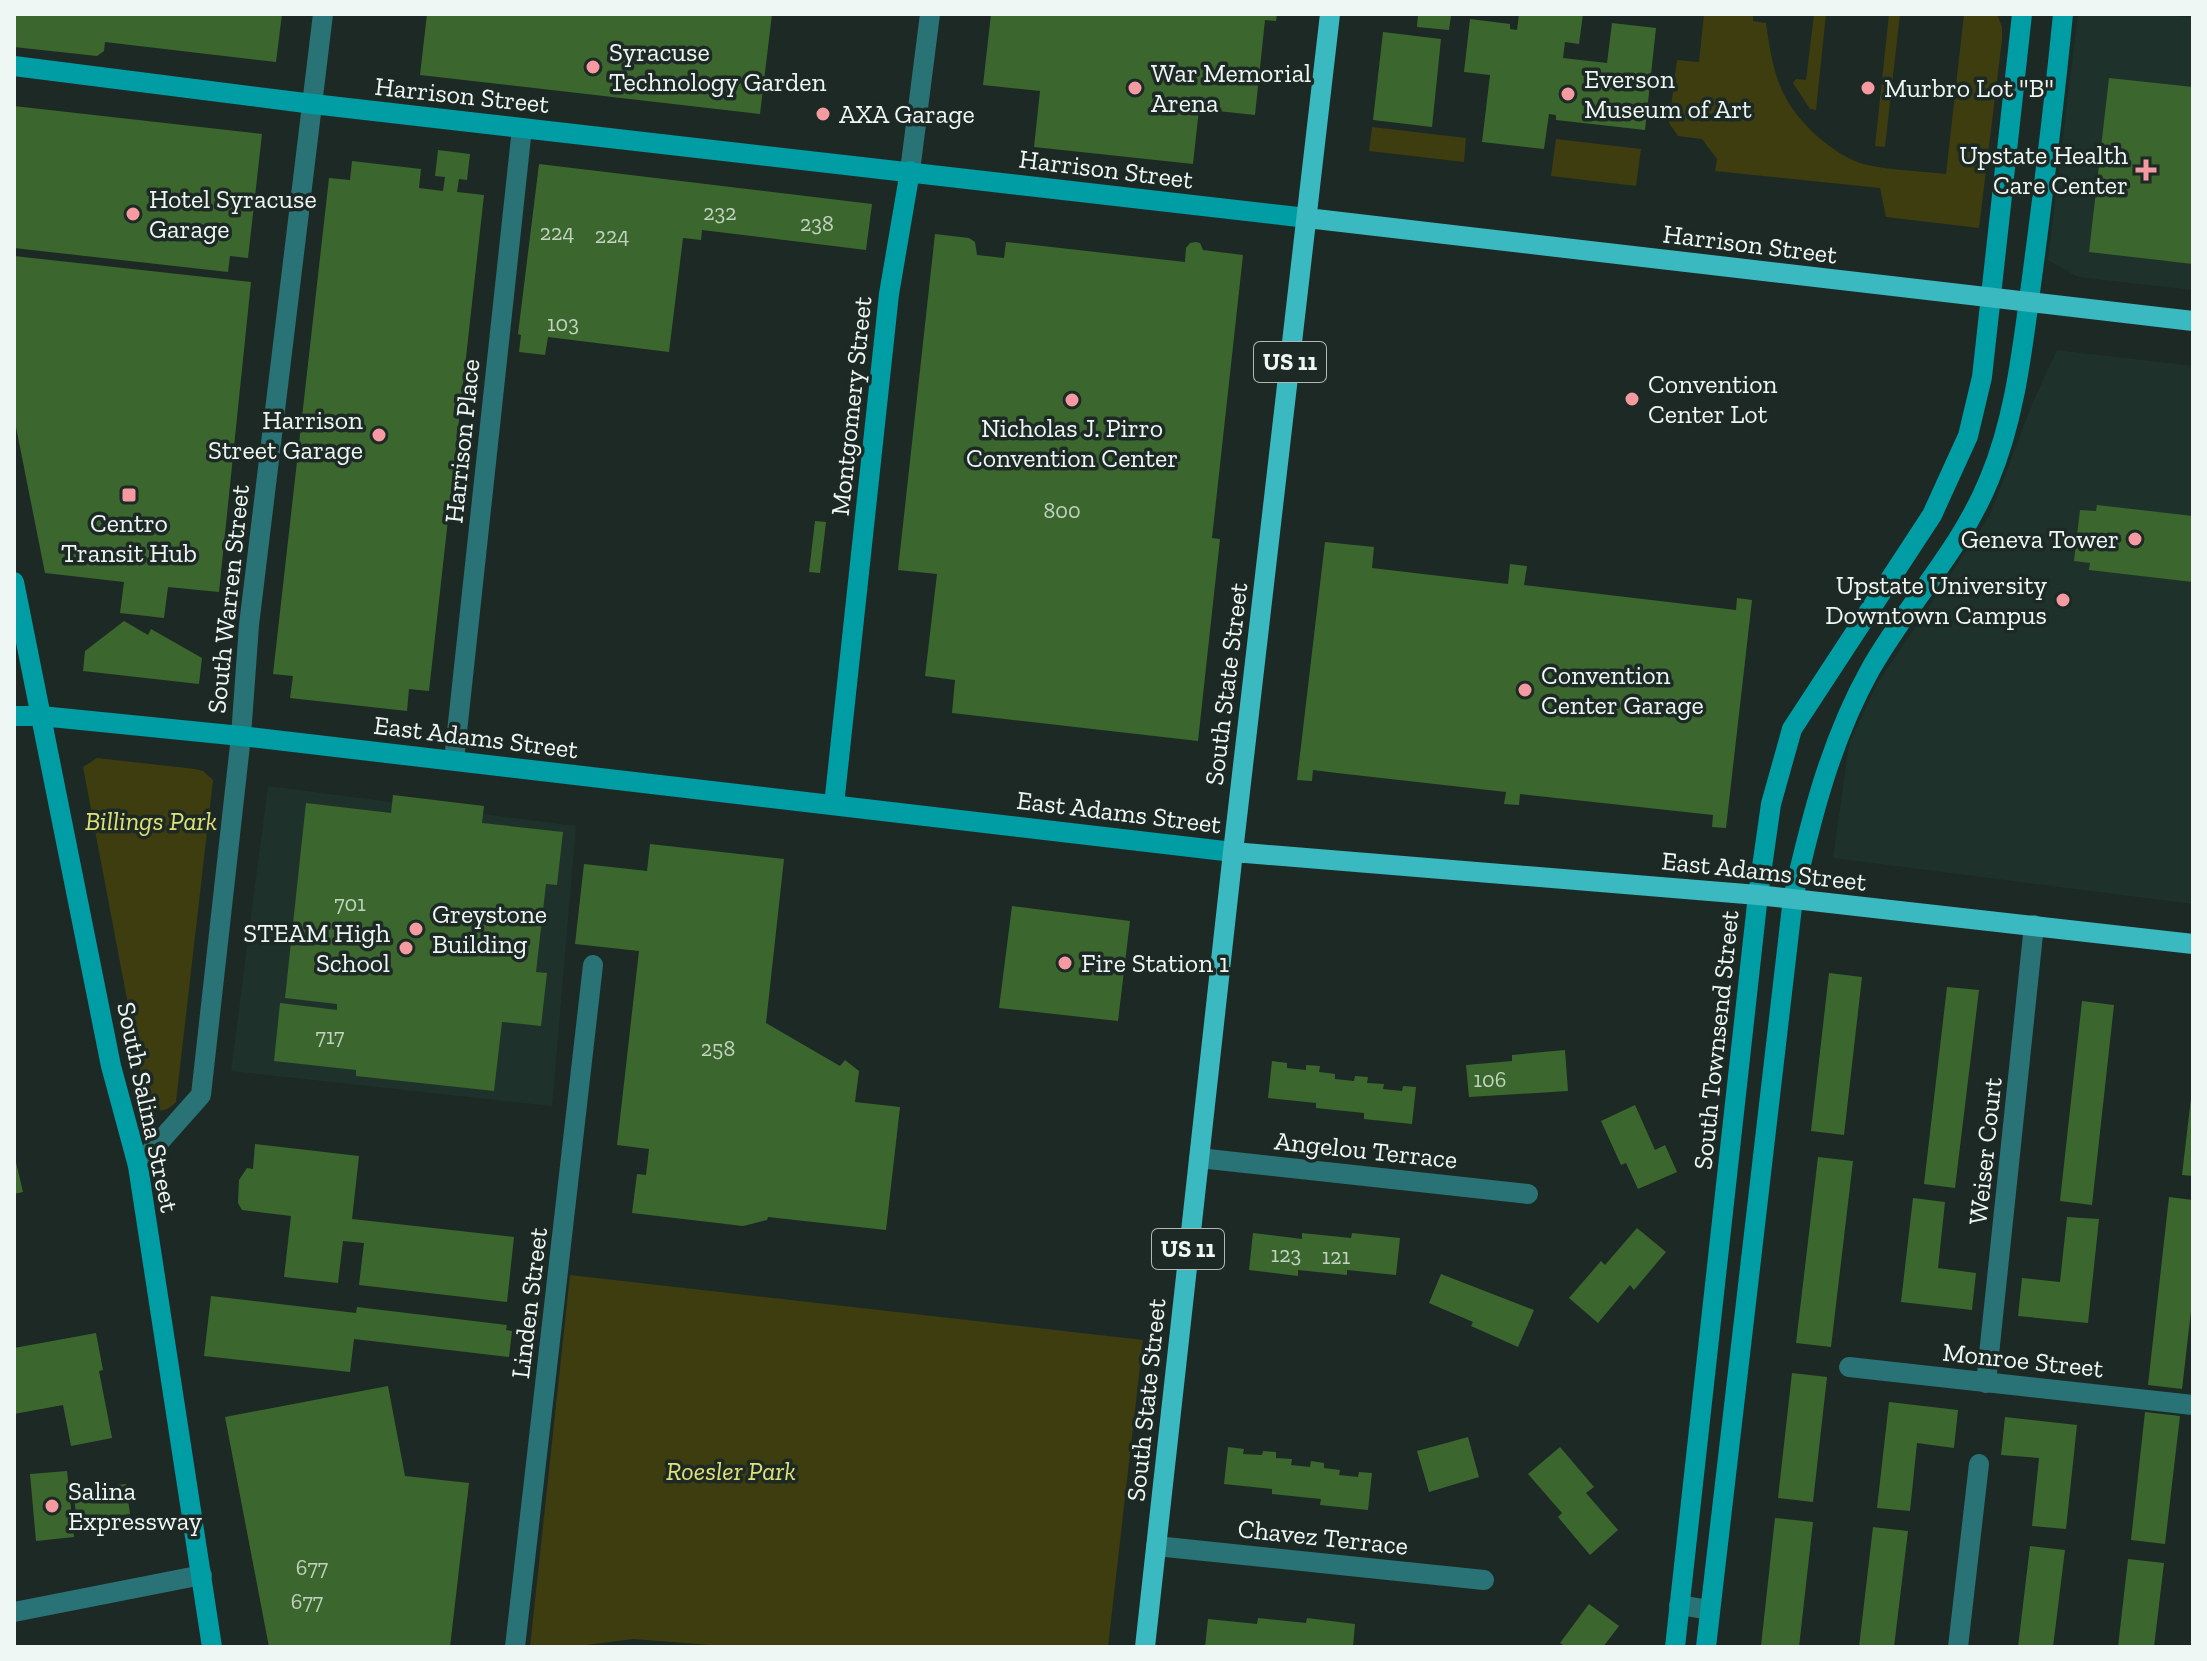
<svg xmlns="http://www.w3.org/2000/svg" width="2207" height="1661" viewBox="0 0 2207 1661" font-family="'Zilla Slab',serif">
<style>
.built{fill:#1e322b}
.green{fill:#3e3d0f}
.building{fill:#3b672e}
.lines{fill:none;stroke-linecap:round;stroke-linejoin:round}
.street{stroke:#297276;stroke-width:20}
.secondary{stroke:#009da4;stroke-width:20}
.primary{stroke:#3bb9c1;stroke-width:20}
.poi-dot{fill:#f49aa0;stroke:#1d2924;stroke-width:3}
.labels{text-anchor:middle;stroke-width:7;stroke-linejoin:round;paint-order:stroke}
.number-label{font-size:22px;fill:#c2d3c2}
.shield{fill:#1d2924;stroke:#b0b9b6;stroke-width:2}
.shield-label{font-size:24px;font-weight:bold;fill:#eff7f4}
.poi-label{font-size:26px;fill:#eff7f4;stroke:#1d2924;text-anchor:start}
.street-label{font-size:26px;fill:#eff7f4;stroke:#1d2924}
.park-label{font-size:26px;font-style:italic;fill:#e2e177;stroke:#1d2924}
</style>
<rect width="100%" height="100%" fill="#1d2924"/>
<!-- built -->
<path class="built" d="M 2078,14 L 2156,14 L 2193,18 L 2193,290 L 2078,277 L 2048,260 Z
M 2057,350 L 2193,366 L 2193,904 L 1833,858 L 1849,744 L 1877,684 L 1990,515 L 2033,402 Z
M 268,786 L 576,826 L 552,1106 L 231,1071 Z"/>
<!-- green -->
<path class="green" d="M 1704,14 L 1753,14 L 1753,21 L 1766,23 C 1773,73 1779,102 1818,137 C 1830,147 1845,158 1860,163 C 1882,170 1921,171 1946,174 L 1964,14 L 1997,14 L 2002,27 L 2002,40 L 1979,228 L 1886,217 L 1880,188 L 1715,171 L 1717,159 L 1702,139 L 1678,136 L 1669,123 L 1677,60 L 1699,62 Z
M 1814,14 L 1826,14 L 1816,110 L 1810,109 L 1793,83 L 1796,79 L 1806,80 Z
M 1889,14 L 1900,14 L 1885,147 L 1875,146 Z
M 1372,127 L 1466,138 L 1464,162 L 1369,151 Z
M 1556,139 L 1641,149 L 1636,186 L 1551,176 Z
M 97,758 L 195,769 L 203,771 L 213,780 L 176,1102 C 166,1112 159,1113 147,1105 L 83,767 Z
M 570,1275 L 1143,1340 L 1108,1647 L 735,1647 L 633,1639 L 571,1647 L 530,1647 Z"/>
<!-- building -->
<path class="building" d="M 14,14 L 282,14 L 276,62 L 105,42 L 104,51 L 97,56 L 14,47 Z
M 427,14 L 772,14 L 760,114 L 420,75 Z
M 991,14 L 1277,14 L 1276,21 L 1265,20 L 1255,115 L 1199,109 L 1193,164 L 1034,147 L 1040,91 L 983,85 Z
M 1418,14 L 1451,16 L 1449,30 L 1417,27 Z
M 1519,14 L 1583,14 L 1579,44 L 1565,42 L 1563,58 L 1607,63 L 1612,23 L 1656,28 L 1645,130 L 1556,120 L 1556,115 L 1549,114 L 1544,149 L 1482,142 L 1490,75 L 1464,72 L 1470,19 L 1510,24 L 1510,29 L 1517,30 Z
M 1383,32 L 1441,39 L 1432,127 L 1373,120 Z
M 2109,78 L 2193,87 L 2193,264 L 2089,252 Z
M 14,106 L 262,134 L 248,258 L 230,256 L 228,272 L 14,248 Z
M 438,150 L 470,154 L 467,180 L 459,179 L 457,192 L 484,195 L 429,691 L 409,689 L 407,711 L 290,698 L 293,676 L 273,674 L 329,178 L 350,180 L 352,161 L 421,169 L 419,188 L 443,191 L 445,177 L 435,176 Z
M 539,164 L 872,204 L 866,250 L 702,230 L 701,240 L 683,238 L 669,352 L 548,337 L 545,355 L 519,352 L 521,335 L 518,334 Z
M 935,234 L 969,238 L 975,242 L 977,255 L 1004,258 L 1006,242 L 1185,262 L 1186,248 L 1190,243 L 1196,242 L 1200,243 L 1203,250 L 1243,255 L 1212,538 L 1220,539 L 1198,741 L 952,713 L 955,680 L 925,676 L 937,574 L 898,570 Z
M 14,256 L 251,282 L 219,592 L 168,587 L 164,618 L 120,613 L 124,582 L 45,573 L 14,417 Z
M 2097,505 L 2193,516 L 2193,582 L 2089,570 L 2090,563 L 2074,561 L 2080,510 L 2096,511 Z
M 815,521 L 826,522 L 820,573 L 809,572 Z
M 1325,542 L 1374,547 L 1372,568 L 1508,584 L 1510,564 L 1527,566 L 1524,585 L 1736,610 L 1737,598 L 1752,600 L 1726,828 L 1712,827 L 1713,815 L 1520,794 L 1519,805 L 1504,804 L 1506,792 L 1337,773 L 1313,770 L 1312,781 L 1297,780 Z
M 124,621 L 148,635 L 151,629 L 202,658 L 199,684 L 83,671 L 85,651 Z
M 393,795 L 484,806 L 482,823 L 563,832 L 557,885 L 546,884 L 536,972 L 547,973 L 541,1026 L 502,1022 L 494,1091 L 356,1076 L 356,1070 L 274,1061 L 280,1003 L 337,1010 L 337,1004 L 285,998 L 306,803 L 391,813 Z
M 650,844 L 784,859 L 766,1023 L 840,1066 L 845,1060 L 859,1071 L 855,1102 L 900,1107 L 886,1230 L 768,1217 L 767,1220 L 743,1226 L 632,1213 L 637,1174 L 646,1175 L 649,1149 L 617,1145 L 639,951 L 575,944 L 584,864 L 647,871 Z
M 1012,906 L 1130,921 L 1118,1021 L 999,1008 Z
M 1829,973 L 1862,977 L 1844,1135 L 1811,1131 Z
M 1947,987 L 1979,990 L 1955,1188 L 1924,1184 Z
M 2082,1001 L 2114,1005 L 2092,1205 L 2060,1201 Z
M 1565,1050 L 1568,1091 L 1469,1097 L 1466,1065 L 1512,1061 L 1512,1055 Z
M 1272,1061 L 1287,1063 L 1287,1068 L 1306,1070 L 1306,1065 L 1320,1066 L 1319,1072 L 1335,1074 L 1335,1079 L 1354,1081 L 1355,1076 L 1368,1077 L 1367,1083 L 1384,1084 L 1383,1089 L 1402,1091 L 1403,1086 L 1416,1087 L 1412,1124 L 1364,1119 L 1364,1113 L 1316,1108 L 1316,1103 L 1268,1098 Z
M 2191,1098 L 2193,1098 L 2193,1176 L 2182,1175 Z
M 1635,1105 L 1655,1150 L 1665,1145 L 1677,1172 L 1638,1189 L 1626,1163 L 1621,1165 L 1601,1121 Z
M 255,1144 L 359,1156 L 352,1219 L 514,1237 L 507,1302 L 359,1285 L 364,1243 L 343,1241 L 338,1283 L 284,1277 L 291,1216 L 242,1210 L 238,1203 L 239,1180 L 247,1168 L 253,1169 Z
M 14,1154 L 23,1192 L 14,1194 Z
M 1818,1157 L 1853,1161 L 1831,1347 L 1796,1343 Z
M 2169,1197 L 2193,1200 L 2193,1294 L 2182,1389 L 2148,1385 Z
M 1913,1198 L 1945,1202 L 1938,1268 L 1976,1273 L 1972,1310 L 1901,1302 Z
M 2067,1217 L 2099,1219 L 2088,1323 L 2018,1316 L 2022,1278 L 2060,1282 Z
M 1637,1228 L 1666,1252 L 1634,1290 L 1630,1285 L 1598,1323 L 1569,1298 L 1601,1261 L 1605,1265 Z
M 1253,1233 L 1302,1239 L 1302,1233 L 1351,1238 L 1352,1233 L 1400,1238 L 1396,1275 L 1347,1270 L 1347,1275 L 1298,1270 L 1298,1276 L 1249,1270 Z
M 1441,1274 L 1534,1310 L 1518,1347 L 1471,1326 L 1473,1322 L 1429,1303 Z
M 211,1296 L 356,1313 L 357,1307 L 507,1325 L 506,1330 L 512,1331 L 509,1357 L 354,1339 L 350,1372 L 204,1356 Z
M 96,1333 L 103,1370 L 99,1371 L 112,1438 L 71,1446 L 63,1405 L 14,1414 L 14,1348 Z
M 1792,1373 L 1827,1377 L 1813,1502 L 1778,1498 Z
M 388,1386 L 405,1476 L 469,1483 L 450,1647 L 269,1647 L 225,1417 Z
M 1889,1402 L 1958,1410 L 1954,1448 L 1917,1443 L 1910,1511 L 1877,1508 Z
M 2145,1412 L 2180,1416 L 2165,1544 L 2131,1540 Z
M 2005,1417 L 2077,1425 L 2066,1529 L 2032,1526 L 2039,1458 L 2001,1455 Z
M 1468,1437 L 1479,1477 L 1429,1492 L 1417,1451 Z
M 1228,1447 L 1244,1449 L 1243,1454 L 1262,1455 L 1263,1451 L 1276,1452 L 1276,1458 L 1292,1459 L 1291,1465 L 1310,1467 L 1311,1461 L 1324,1463 L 1324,1468 L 1340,1470 L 1339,1475 L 1358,1477 L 1359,1472 L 1372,1473 L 1368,1510 L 1320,1505 L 1321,1499 L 1272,1494 L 1272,1489 L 1224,1484 Z
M 1560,1447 L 1594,1487 L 1586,1493 L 1618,1530 L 1590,1555 L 1558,1517 L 1562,1513 L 1528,1474 Z
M 67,1471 L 74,1537 L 36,1541 L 30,1474 Z
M 126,1484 L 130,1514 L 77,1521 L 73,1490 Z
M 1775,1518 L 1813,1522 L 1799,1647 L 1761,1646 Z
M 1873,1527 L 1908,1531 L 1894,1647 L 1859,1647 Z
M 2030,1546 L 2065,1550 L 2053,1647 L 2018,1647 Z
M 2128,1559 L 2164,1563 L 2154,1647 L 2118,1647 Z
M 1589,1604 L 1619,1626 L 1603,1647 L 1566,1647 L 1560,1643 Z
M 1258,1618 L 1306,1623 L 1307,1618 L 1355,1624 L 1353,1647 L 1205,1647 L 1208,1619 L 1257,1624 Z"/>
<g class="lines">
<!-- street -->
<path class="street" d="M 910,171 L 930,14
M 454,760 L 522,128
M 1199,1158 L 1528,1194
M 138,1166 L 201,1095 L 241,736 L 249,625 L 323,14
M 1849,1367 L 2193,1405
M 1986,1383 L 2034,925
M 1156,1546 L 1484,1580
M 1679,1605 L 1710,1610
M 14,1612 L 202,1575
M 515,1647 L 593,965
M 1958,1647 L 1979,1464"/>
<!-- secondary -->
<path class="secondary" d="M 14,66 L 313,104 L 1307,218
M 14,582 L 111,1066 L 138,1166 L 212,1647
M 14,716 L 41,716 L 241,736 L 1233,852
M 834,805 L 889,294 L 910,171
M 1675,1647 L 1758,895 L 1771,804 L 1792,729 L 1932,515 L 1968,436 L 1982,377 L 2022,14
M 1706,1647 L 1793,898 C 1811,819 1830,742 1870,670 C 1907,604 1960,551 1989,480 C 2015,418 2022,351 2031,285 C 2043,195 2054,105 2063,14"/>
<!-- primary -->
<path class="primary" d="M 1307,218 L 2193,321
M 1233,852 L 1758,895 L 2193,944
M 1145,1647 L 1233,852 L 1330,14"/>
</g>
<!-- markers -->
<g class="poi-dot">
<circle cx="593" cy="67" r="8"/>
<circle cx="1135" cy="88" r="8"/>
<circle cx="1868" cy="88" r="8"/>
<circle cx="1568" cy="94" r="8"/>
<circle cx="823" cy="114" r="8"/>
<path d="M2142 158h8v8h8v8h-8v8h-8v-8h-8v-8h8z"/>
<circle cx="133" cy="214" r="8"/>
<circle cx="1632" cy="399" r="8"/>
<circle cx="1072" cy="400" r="8"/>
<circle cx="379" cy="435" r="8"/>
<rect x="121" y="487" width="16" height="16" rx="4"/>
<circle cx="2135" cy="539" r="8"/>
<circle cx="2063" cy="600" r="8"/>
<circle cx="1525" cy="690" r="8"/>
<circle cx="416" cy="929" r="8"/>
<circle cx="406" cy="948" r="8"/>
<circle cx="1065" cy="963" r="8"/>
<circle cx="52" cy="1506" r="8"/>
</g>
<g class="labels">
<!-- number labels -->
<g class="number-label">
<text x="720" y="220">232</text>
<text x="817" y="231">238</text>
<text x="557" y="240">224</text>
<text x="612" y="243">224</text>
<text x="563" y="331">103</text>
<text x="1062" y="518">800</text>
<text x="350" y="911">701</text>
<text x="330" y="1044">717</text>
<text x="718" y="1056">258</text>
<text x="1490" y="1087">106</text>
<text x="1286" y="1262">123</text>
<text x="1336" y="1264">121</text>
<text x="312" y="1575">677</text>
<text x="307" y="1609">677</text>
</g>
<!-- shield labels -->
<g class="shield">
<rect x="1254" y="342" width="72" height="40" rx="6"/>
<rect x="1152" y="1229" width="72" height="40" rx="6"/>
</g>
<g class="shield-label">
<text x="1290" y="370">US 11</text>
<text x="1188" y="1257">US 11</text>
</g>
<!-- poi labels -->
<g class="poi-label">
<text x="609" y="61">Syracuse<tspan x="609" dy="30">Technology Garden</tspan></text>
<text x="1151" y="82">War Memorial<tspan x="1151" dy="30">Arena</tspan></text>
<text x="1584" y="88">Everson<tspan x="1584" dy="30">Museum of Art</tspan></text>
<text x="1884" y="97">Murbro Lot "B"</text>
<text x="839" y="123">AXA Garage</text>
<text x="2128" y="164" text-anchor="end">Upstate Health<tspan x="2128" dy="30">Care Center</tspan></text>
<text x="149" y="208">Hotel Syracuse<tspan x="149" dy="30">Garage</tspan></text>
<text x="1648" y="393">Convention<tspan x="1648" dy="30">Center Lot</tspan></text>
<text x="363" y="429" text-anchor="end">Harrison<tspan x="363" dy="30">Street Garage</tspan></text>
<text x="1072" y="437" text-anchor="middle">Nicholas J. Pirro<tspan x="1072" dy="30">Convention Center</tspan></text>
<text x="129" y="532" text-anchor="middle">Centro<tspan x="129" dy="30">Transit Hub</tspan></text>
<text x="2119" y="548" text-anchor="end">Geneva Tower</text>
<text x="2047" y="594" text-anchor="end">Upstate University<tspan x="2047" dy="30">Downtown Campus</tspan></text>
<text x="1541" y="684">Convention<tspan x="1541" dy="30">Center Garage</tspan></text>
<text x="432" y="923">Greystone<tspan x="432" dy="30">Building</tspan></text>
<text x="390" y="942" text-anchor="end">STEAM High<tspan x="390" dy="30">School</tspan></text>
<text x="1081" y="972">Fire Station 1</text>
<text x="68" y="1500">Salina<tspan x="68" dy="30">Expressway</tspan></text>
</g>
<!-- street labels -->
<g class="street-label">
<text transform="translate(462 95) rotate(6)" y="9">Harrison Street</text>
<text transform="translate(1106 169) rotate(7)" y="9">Harrison Street</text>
<text transform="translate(1750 244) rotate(7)" y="9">Harrison Street</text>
<text transform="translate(851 406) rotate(-84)" y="9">Montgomery Street</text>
<text transform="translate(462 441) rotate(-84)" y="9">Harrison Place</text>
<text transform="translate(228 599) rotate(-84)" y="9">South Warren Street</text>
<text transform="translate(1226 684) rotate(-83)" y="9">South State Street</text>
<text transform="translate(476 737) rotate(7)" y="9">East Adams Street</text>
<text transform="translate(1119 812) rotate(7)" y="9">East Adams Street</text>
<text transform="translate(1764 871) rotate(6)" y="9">East Adams Street</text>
<text transform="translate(1716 1040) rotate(-84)" y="9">South Townsend Street</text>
<text transform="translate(148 1107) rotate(78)" y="9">South Salina Street</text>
<text transform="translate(1366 1150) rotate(6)" y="9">Angelou Terrace</text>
<text transform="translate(1985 1151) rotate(-84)" y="9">Weiser Court</text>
<text transform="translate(529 1303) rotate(-83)" y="9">Linden Street</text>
<text transform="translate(2023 1360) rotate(6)" y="9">Monroe Street</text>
<text transform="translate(1146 1400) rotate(-84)" y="9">South State Street</text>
<text transform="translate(1323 1537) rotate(6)" y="9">Chavez Terrace</text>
</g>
<!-- park labels -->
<g class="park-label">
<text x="151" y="830">Billings Park</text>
<text x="731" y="1480">Roesler Park</text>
</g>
</g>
<!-- border -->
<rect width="2207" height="1661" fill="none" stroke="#eff7f4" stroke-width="32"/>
</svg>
